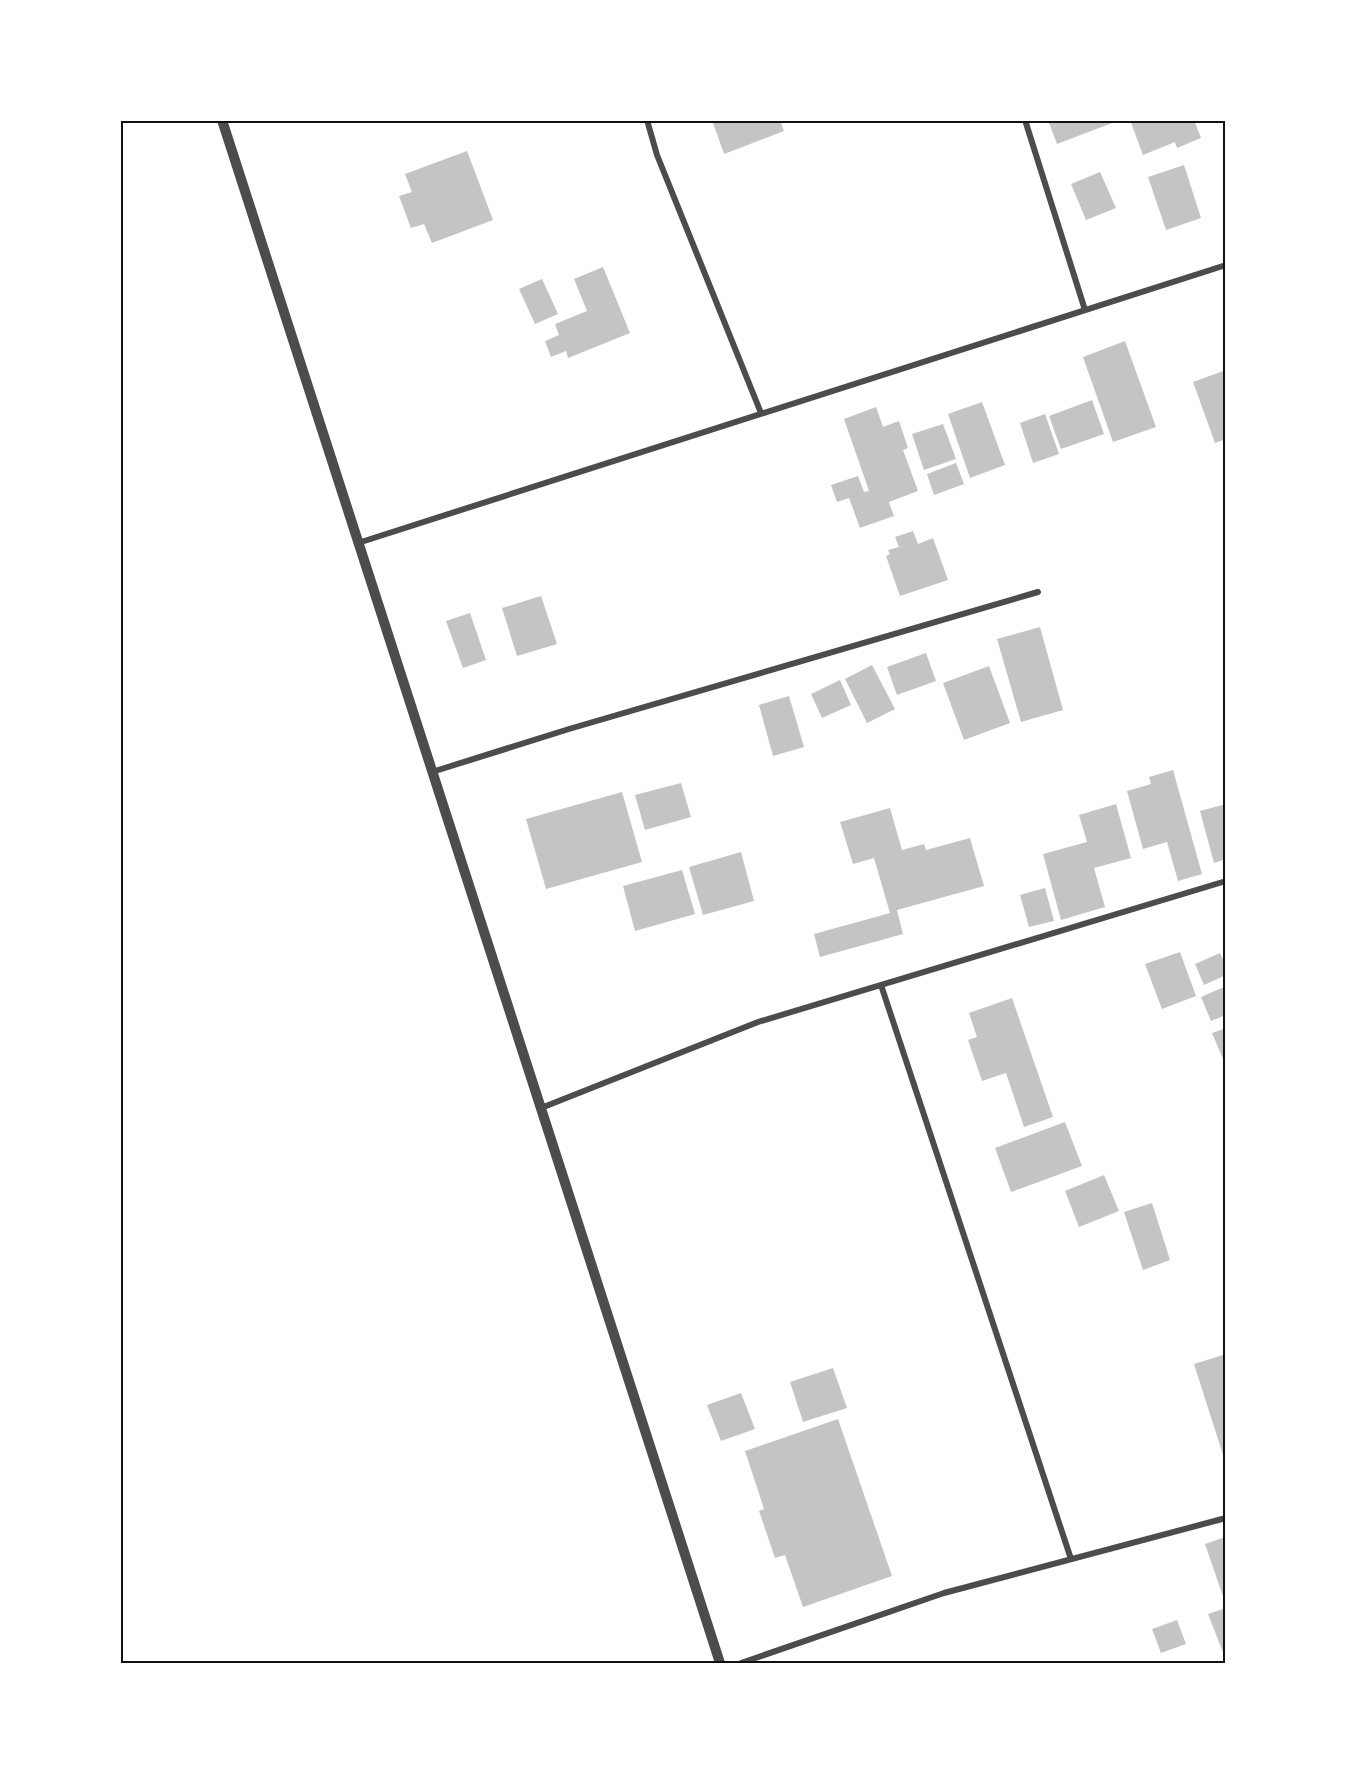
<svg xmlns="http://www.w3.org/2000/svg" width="1346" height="1783" viewBox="0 0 1346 1783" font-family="'Roboto Condensed',sans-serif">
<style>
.building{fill:#c4c4c4}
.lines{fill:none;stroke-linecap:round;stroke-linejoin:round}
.minor{stroke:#4c4c4c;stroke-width:6}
.tertiary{stroke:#4c4c4c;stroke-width:10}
.neatline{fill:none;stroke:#111;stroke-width:2}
</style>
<rect width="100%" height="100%" fill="#fff"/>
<!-- building -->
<path class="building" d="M 712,120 L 780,120 L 784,131 L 724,154 Z
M 1048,120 L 1120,120 L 1057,144 Z
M 1130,120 L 1194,120 L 1201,138 L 1177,148 L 1175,142 L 1143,155 Z
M 467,151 L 493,220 L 432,243 L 424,224 L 411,228 L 399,196 L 412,192 L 405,174 Z
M 1184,165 L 1201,218 L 1166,230 L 1148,177 Z
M 1100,172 L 1116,208 L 1086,220 L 1071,184 Z
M 603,267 L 630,333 L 568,358 L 566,351 L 551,357 L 545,341 L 559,335 L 555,324 L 587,311 L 574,279 Z
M 542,279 L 558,314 L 535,324 L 519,289 Z
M 1125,341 L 1156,427 L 1113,442 L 1083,357 Z
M 1226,370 L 1226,439 L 1215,443 L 1193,382 Z
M 1092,400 L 1104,434 L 1061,449 L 1049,416 Z
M 982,402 L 1005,465 L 970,478 L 948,414 Z
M 876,407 L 883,427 L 899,421 L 908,448 L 903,450 L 918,491 L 889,502 L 894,516 L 860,528 L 849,498 L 837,502 L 831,485 L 858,476 L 864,492 L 869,491 L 844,419 Z
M 1045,414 L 1059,454 L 1033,463 L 1020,423 Z
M 943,424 L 956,459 L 924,470 L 912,434 Z
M 956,463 L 964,484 L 934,495 L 927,474 Z
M 913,531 L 918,544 L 933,538 L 948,580 L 900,596 L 886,556 L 890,554 L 888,550 L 899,547 L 895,537 Z
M 541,596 L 557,644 L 517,656 L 502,608 Z
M 470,613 L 486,660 L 463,668 L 446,621 Z
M 1040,627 L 1063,710 L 1021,722 L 997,639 Z
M 926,653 L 936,681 L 897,695 L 887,667 Z
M 872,665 L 895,709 L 867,723 L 845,679 Z
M 989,666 L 1010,723 L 964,740 L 943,683 Z
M 840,680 L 851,705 L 822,718 L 811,694 Z
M 789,696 L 804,747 L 773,756 L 759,705 Z
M 1173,770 L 1202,874 L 1178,881 L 1167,842 L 1143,849 L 1127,791 L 1151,784 L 1149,777 Z
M 681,783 L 691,817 L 645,830 L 635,795 Z
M 622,792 L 642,862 L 546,889 L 526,819 Z
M 1116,804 L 1131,858 L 1094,868 L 1105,907 L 1061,920 L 1043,854 L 1087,842 L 1079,815 Z
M 1226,804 L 1226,859 L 1214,863 L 1200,811 Z
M 890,808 L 902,850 L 924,844 L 926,850 L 970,838 L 984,886 L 897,910 L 903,934 L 820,957 L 814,934 L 890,913 L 874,858 L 853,864 L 840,822 Z
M 741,852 L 754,901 L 703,915 L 689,867 Z
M 682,870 L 695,914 L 635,931 L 623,886 Z
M 1045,888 L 1054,921 L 1029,927 L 1020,895 Z
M 1180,952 L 1196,996 L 1162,1009 L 1145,964 Z
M 1220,953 L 1226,965 L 1226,975 L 1204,985 L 1195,964 Z
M 1226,986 L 1226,1015 L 1211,1021 L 1201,997 Z
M 1012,998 L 1053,1117 L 1024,1127 L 1006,1073 L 982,1081 L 968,1040 L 977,1037 L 969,1013 Z
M 1226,1028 L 1226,1057 L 1223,1059 L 1212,1033 Z
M 1065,1122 L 1082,1166 L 1011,1192 L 995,1148 Z
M 1104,1175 L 1119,1211 L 1079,1227 L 1065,1191 Z
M 1152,1203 L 1170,1260 L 1143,1270 L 1124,1212 Z
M 1226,1354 L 1226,1457 L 1224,1458 L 1194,1364 Z
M 833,1368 L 847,1408 L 803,1422 L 790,1382 Z
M 741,1393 L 755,1429 L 721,1441 L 707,1405 Z
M 838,1419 L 892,1576 L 803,1607 L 785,1555 L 775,1558 L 759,1511 L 764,1509 L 745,1451 Z
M 1225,1537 L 1226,1540 L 1226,1605 L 1205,1544 Z
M 1226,1608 L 1226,1655 L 1224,1655 L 1208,1614 Z
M 1177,1620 L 1186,1644 L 1161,1653 L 1152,1629 Z"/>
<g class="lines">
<!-- minor -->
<path class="minor" d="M 647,120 L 657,155 L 761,413
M 1025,120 L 1085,310
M 358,543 L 1226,265
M 432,772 L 569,729 L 1038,592
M 881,985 L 1071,1559
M 541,1108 L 758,1022 L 1226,881
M 741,1663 L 944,1593 L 1226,1518"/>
<!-- tertiary -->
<path class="tertiary" d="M 222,120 L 720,1663"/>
</g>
<!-- border -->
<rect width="1346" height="1783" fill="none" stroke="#ffffff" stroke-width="243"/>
<rect x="122" y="122" width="1102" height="1540" class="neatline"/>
</svg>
